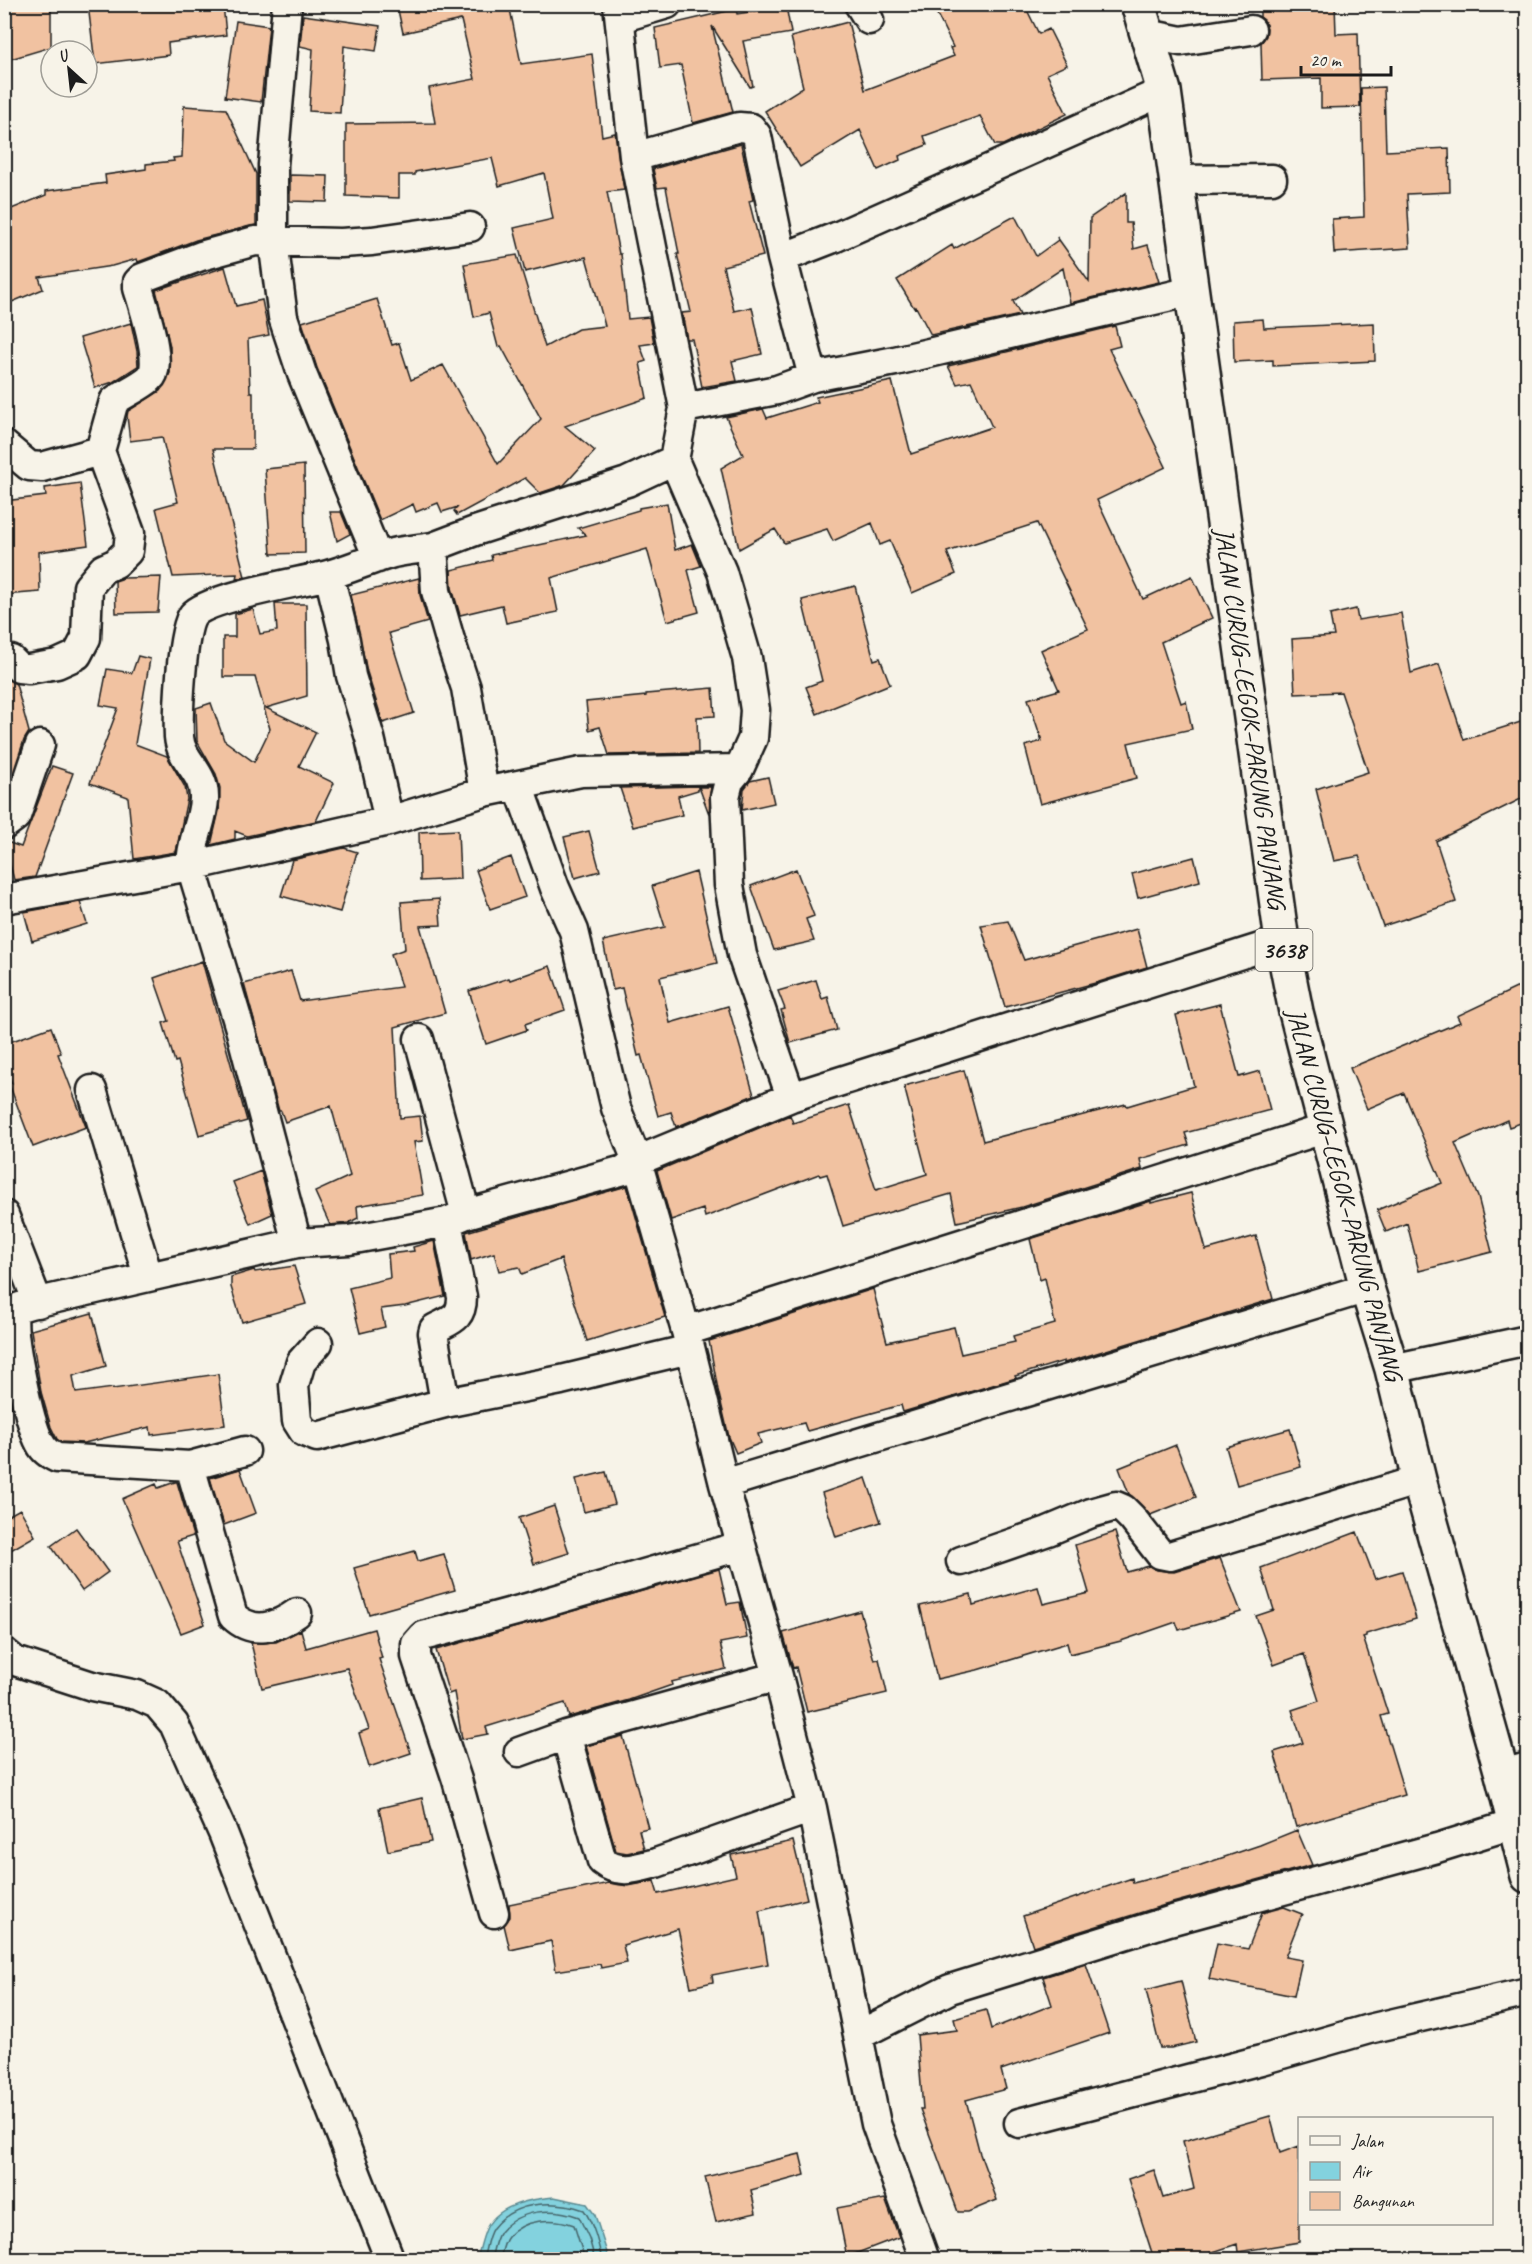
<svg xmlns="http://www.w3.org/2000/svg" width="1532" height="2264" viewBox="0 0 1532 2264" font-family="Caveat,sans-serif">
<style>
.water{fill:#83d2de;stroke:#5a8990;stroke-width:1.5}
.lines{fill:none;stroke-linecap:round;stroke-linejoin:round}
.shore{stroke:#45656a;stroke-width:1.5}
.building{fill:#f1c2a1;stroke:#1c1c1c;stroke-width:1.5}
.minor-casing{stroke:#1c1c1c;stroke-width:33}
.major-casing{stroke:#1c1c1c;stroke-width:38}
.minor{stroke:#f7f3e8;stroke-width:28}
.major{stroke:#f7f3e8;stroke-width:33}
.labels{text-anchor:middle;stroke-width:5;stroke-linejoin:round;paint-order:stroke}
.shield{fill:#f7f3e8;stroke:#5e5c59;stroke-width:1.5}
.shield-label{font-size:24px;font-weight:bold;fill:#1c1c1c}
.street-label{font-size:26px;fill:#1c1c1c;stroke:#f7f3e8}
</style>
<rect width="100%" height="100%" fill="#f7f3e8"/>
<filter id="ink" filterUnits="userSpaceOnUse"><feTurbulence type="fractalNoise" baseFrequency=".0167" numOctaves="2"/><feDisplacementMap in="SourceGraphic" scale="12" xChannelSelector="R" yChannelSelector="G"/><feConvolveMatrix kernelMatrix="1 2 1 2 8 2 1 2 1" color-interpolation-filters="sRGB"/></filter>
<g filter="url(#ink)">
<!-- water -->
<path class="water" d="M 554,2197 L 587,2204 L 595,2215 L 609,2259 L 477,2259 C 480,2249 482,2237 487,2227 C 500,2204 531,2199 554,2197 Z"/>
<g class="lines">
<!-- shore -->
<path class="shore" d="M 483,2260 C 486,2250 487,2236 493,2228 C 514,2201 554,2199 584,2210 C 594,2225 598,2242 602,2260
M 491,2260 C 493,2251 495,2239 500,2232 C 519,2209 553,2207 579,2217 L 589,2238 L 595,2260
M 500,2260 C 502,2252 503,2243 508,2237 C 524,2219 552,2217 574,2225 L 585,2260"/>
</g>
<!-- building -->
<path class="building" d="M 4,4 L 51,4 L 51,47 L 4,61 Z
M 88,4 L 223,4 L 226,35 L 168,43 L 169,55 L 95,64 Z
M 421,4 L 509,4 L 521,64 L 592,54 L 602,136 L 615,133 L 624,190 L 607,192 L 619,254 L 621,254 L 628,319 L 649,317 L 654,343 L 640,345 L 646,361 L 640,363 L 647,398 L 565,426 L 595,451 L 564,485 L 540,493 L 525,478 L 457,515 L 454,511 L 458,507 L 442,512 L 438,503 L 416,512 L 413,504 L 380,520 L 317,368 L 302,322 L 377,299 L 392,345 L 399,343 L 411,380 L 443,365 L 498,464 L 541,419 L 501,346 L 498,347 L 489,313 L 474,317 L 464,264 L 517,255 L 545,347 L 578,329 L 605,326 L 586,257 L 525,272 L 514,228 L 553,219 L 544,173 L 499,186 L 492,158 L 415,172 L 415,175 L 399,175 L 399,198 L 346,196 L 346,124 L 435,123 L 429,88 L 475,79 L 461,20 L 403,33 L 398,10 Z
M 932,4 L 1024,4 L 1039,34 L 1049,29 L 1067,65 L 1047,74 L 1067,114 L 1003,145 L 995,145 L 980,116 L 924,136 L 927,145 L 899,156 L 900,160 L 878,170 L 860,130 L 800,167 L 765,111 L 803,87 L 791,37 L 848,22 L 865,90 L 954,56 L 950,48 L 953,47 Z
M 1260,4 L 1335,4 L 1336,34 L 1358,33 L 1360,107 L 1321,108 L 1321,78 L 1262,80 L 1261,43 L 1266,36 L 1267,28 L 1264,20 L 1260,17 Z
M 786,6 L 791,33 L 743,41 L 753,86 L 750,87 L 712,26 L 733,112 L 693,123 L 681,65 L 660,68 L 655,28 L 736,9 L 737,14 Z
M 303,15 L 380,26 L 376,51 L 344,46 L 340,113 L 309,111 L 313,49 L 300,46 Z
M 236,21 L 269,26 L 261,102 L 225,97 Z
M 1384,87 L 1386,151 L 1449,148 L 1450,192 L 1407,194 L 1410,248 L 1334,253 L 1332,219 L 1364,217 L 1361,88 Z
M 184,106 L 226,109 L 256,174 L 256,225 L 196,240 L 138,262 L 137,259 L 112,266 L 39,277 L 43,289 L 12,302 L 4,282 L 4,212 L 46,195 L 46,191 L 106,183 L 105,175 L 146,169 L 146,164 L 174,161 L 173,158 L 182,157 Z
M 741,144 L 753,200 L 749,201 L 763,256 L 723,266 L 734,311 L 752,307 L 762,354 L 732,361 L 737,381 L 702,387 L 692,339 L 687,339 L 682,313 L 691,312 L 677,254 L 679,254 L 666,187 L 657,188 L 653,169 Z
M 290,175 L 328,176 L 327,202 L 290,201 Z
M 1126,193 L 1126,223 L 1131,223 L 1134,249 L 1148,245 L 1159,282 L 1070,303 L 1063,268 L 1013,301 L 1020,315 L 931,335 L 916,307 L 914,308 L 897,280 L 952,245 L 954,249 L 1015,216 L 1036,256 L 1058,240 L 1057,237 L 1089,282 L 1090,218 Z
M 225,267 L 236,306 L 262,300 L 269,335 L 248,339 L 250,392 L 253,392 L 253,449 L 213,449 L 245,577 L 236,579 L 237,574 L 173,577 L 156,508 L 178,502 L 162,437 L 130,441 L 127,416 L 128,411 L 160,391 L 170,373 L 170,346 L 156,290 Z
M 1263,319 L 1264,328 L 1374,323 L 1375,361 L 1273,366 L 1273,360 L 1234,362 L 1233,321 Z
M 131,323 L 137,351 L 138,366 L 113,382 L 95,388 L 80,338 Z
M 1115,326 L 1120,346 L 1109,349 L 1166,467 L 1097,500 L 1143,599 L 1192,576 L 1212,618 L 1161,642 L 1181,703 L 1186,701 L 1192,729 L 1128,743 L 1137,778 L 1040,804 L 1025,746 L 1042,741 L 1028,699 L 1059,690 L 1041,650 L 1088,629 L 1037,523 L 947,552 L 956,574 L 912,593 L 890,541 L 880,545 L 872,523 L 833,541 L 827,529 L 784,543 L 775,529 L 739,549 L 721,468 L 743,455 L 726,417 L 763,409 L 767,418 L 818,402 L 816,397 L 892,381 L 911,454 L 992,427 L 971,381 L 957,384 L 948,366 Z
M 304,465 L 305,553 L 271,554 L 265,469 Z
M 80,483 L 88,545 L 39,552 L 40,592 L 4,595 L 4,545 L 9,544 L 4,501 L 46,496 L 45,488 Z
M 667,503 L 675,550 L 692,544 L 701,566 L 688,570 L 699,612 L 667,621 L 647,549 L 551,578 L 558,612 L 506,623 L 502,605 L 460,615 L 452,588 L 451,570 L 492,560 L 491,555 L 586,535 L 578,528 L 639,510 L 639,508 Z
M 330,512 L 341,512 L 350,534 L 337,541 Z
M 161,577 L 158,612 L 116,613 L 115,581 L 124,578 Z
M 419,578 L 420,595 L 428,622 L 389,633 L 414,713 L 383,723 L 367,672 L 351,595 Z
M 855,586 L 874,660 L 880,658 L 890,684 L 817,714 L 806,687 L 822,681 L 802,600 Z
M 275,604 L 306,604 L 307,696 L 266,708 L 316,732 L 299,766 L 334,783 L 316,821 L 247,836 L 235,831 L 235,839 L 211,845 L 219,811 L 220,788 L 216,774 L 197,741 L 196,708 L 211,703 L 224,740 L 254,762 L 270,729 L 255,677 L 223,677 L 223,637 L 235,637 L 235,614 L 253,609 L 260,634 L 277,631 Z
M 1356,609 L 1358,620 L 1401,613 L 1411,673 L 1439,664 L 1464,740 L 1527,720 L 1527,796 L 1436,841 L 1456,902 L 1383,926 L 1359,856 L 1334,861 L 1316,789 L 1368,772 L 1341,692 L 1295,694 L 1292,639 L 1334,636 L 1330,615 Z
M 138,656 L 150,659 L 135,744 L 167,756 L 185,787 L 187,799 L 176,852 L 134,859 L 128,797 L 90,783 L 118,708 L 100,705 L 107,669 L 132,673 Z
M 4,677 L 16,684 L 29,732 L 24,740 L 11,779 L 4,780 Z
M 713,688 L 715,716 L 697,717 L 698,753 L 609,755 L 600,727 L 589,730 L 586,702 L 646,696 L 646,694 Z
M 52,766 L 73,773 L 35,877 L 14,880 L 4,841 L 21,847 Z
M 768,777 L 774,803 L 742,810 L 744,789 L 750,781 Z
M 698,786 L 698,790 L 678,796 L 682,815 L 633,827 L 620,788 Z
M 699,787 L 711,787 L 709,814 Z
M 458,830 L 460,879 L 420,881 L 419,832 Z
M 589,831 L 600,871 L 575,878 L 564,837 Z
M 344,848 L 357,852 L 340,912 L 281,896 L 292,860 Z
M 511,857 L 525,897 L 490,909 L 476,870 Z
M 1194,857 L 1200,881 L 1138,898 L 1132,874 Z
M 796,869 L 814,916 L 806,919 L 814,941 L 774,950 L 751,886 Z
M 696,872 L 717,963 L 660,977 L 670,1023 L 728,1006 L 754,1095 L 676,1127 L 671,1112 L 658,1116 L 641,1055 L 638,1056 L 622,988 L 613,990 L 603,941 L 665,927 L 652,886 Z
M 439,899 L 441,925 L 420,926 L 445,1013 L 395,1027 L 400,1118 L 420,1116 L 423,1141 L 414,1142 L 423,1195 L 357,1206 L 358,1218 L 348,1223 L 330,1225 L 315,1192 L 350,1176 L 331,1106 L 285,1122 L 281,1111 L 279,1111 L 244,984 L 291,971 L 300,1001 L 401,987 L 391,954 L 405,949 L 401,902 Z
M 80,902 L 87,924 L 32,941 L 24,912 Z
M 1008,921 L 1024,960 L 1137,929 L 1147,967 L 1099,982 L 1005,1007 L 981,925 Z
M 202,961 L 247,1121 L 199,1135 L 178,1061 L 175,1062 L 163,1023 L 169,1021 L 154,978 Z
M 550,966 L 565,1010 L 525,1024 L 527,1030 L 486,1044 L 469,991 L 509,978 L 510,980 Z
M 816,980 L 822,999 L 828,997 L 837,1030 L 790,1043 L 781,1010 L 785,1009 L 778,991 Z
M 1527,983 L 1527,1121 L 1509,1127 L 1507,1120 L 1455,1143 L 1478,1197 L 1492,1252 L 1419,1271 L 1407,1223 L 1386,1232 L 1377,1210 L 1442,1183 L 1404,1093 L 1367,1109 L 1350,1068 L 1460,1022 L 1457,1016 Z
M 1220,1004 L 1239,1077 L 1260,1071 L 1270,1110 L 1185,1133 L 1189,1145 L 1140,1159 L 1142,1169 L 1022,1207 L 957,1222 L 951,1194 L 843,1226 L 827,1174 L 820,1176 L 819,1174 L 705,1217 L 703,1209 L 671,1220 L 657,1171 L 790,1115 L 793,1123 L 849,1105 L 876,1190 L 927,1174 L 904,1086 L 964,1070 L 983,1141 L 1126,1104 L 1127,1106 L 1194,1086 L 1176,1015 Z
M 51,1027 L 61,1053 L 58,1054 L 86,1127 L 33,1147 L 9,1084 L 12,1083 L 4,1063 L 4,1044 Z
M 261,1171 L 272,1214 L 250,1224 L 233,1182 Z
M 627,1186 L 665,1317 L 587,1341 L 561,1259 L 522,1274 L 519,1267 L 499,1271 L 494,1253 L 471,1260 L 466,1232 Z
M 1191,1193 L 1206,1250 L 1256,1236 L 1273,1299 L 1064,1363 L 1064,1361 L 1015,1376 L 1016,1378 L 903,1412 L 901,1405 L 807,1431 L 804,1423 L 758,1434 L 761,1443 L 736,1453 L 729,1437 L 718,1390 L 709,1341 L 873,1289 L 887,1342 L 954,1327 L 961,1354 L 1015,1342 L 1013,1336 L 1055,1324 L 1045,1278 L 1040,1280 L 1030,1239 L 1151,1201 L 1151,1203 Z
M 434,1241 L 445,1296 L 405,1306 L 381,1309 L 385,1327 L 360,1333 L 349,1288 L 390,1278 L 388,1254 L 414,1251 L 413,1247 Z
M 294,1266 L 306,1304 L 242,1322 L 231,1287 L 231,1277 L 254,1270 L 255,1272 Z
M 92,1313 L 106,1366 L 73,1376 L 76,1393 L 113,1388 L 113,1389 L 218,1374 L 225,1425 L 151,1435 L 150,1427 L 84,1443 L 61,1442 L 57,1439 L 51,1427 L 41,1392 L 31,1330 Z
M 1290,1429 L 1301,1467 L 1237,1485 L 1226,1447 Z
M 1176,1445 L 1196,1497 L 1150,1515 L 1129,1494 L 1119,1468 Z
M 240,1469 L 256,1513 L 224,1525 L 210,1478 Z
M 606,1472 L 615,1504 L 584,1512 L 576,1479 Z
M 866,1478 L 881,1522 L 836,1537 L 822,1493 Z
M 175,1482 L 177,1482 L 193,1536 L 177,1541 L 205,1624 L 181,1633 L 122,1499 L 156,1484 L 158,1488 Z
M 554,1506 L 569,1553 L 534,1564 L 519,1518 Z
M 20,1509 L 35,1536 L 4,1554 L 4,1518 Z
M 76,1528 L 108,1572 L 82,1591 L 51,1546 Z
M 1115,1532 L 1127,1572 L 1149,1566 L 1157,1570 L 1174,1572 L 1220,1558 L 1241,1612 L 1179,1630 L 1176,1622 L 1121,1641 L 1070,1654 L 1067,1643 L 977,1670 L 937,1679 L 920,1606 L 971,1594 L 973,1605 L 1038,1587 L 1043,1604 L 1089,1593 L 1075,1545 Z
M 1357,1532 L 1375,1579 L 1402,1571 L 1416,1619 L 1366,1634 L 1366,1636 L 1363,1637 L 1388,1714 L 1381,1716 L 1405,1795 L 1296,1827 L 1274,1752 L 1303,1743 L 1292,1710 L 1319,1701 L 1304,1654 L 1274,1665 L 1256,1616 L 1274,1610 L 1261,1568 Z
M 415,1551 L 418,1561 L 444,1554 L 455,1590 L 369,1614 L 354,1568 Z
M 719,1569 L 727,1604 L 740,1602 L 747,1638 L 720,1643 L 726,1669 L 671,1682 L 672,1685 L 629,1700 L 569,1717 L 565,1703 L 486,1727 L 488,1734 L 462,1739 L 454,1692 L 449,1694 L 436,1650 Z
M 860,1611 L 874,1660 L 879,1659 L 887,1693 L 807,1712 L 796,1667 L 793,1668 L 783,1633 Z
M 374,1629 L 382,1658 L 379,1659 L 411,1753 L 369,1767 L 359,1733 L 369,1729 L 347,1668 L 262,1688 L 251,1643 L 276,1642 L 301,1630 L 306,1648 Z
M 623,1736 L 648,1828 L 639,1830 L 644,1849 L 627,1853 L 616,1851 L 586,1746 Z
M 422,1798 L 431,1842 L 388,1851 L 379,1808 Z
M 1297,1830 L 1312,1865 L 1165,1905 L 1033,1946 L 1023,1916 L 1132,1878 L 1133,1883 L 1201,1865 L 1260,1845 Z
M 793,1841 L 807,1899 L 759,1911 L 768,1964 L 712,1975 L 713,1982 L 691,1987 L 678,1929 L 623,1945 L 627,1963 L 601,1968 L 600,1964 L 556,1971 L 551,1941 L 510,1950 L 504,1925 L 510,1917 L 509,1904 L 609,1883 L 628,1886 L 654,1881 L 658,1894 L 736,1876 L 731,1855 Z
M 1284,1907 L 1302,1914 L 1285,1957 L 1302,1960 L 1294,1996 L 1209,1979 L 1217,1943 L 1248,1949 L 1262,1913 Z
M 1086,1964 L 1109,2033 L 1001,2070 L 1006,2089 L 966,2100 L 980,2154 L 997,2200 L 968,2212 L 958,2212 L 920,2109 L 923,2109 L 917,2035 L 957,2030 L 954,2019 L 986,2010 L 991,2029 L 1052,2005 L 1043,1977 Z
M 1181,1981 L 1196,2042 L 1171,2048 L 1160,2048 L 1146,1990 Z
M 1270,2116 L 1280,2153 L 1299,2146 L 1299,2242 L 1238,2252 L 1237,2244 L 1192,2259 L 1154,2259 L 1128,2179 L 1154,2170 L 1163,2198 L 1194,2189 L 1183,2141 Z
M 800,2154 L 805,2175 L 751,2190 L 756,2213 L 716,2222 L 705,2177 Z
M 885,2199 L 899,2237 L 847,2257 L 837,2208 Z"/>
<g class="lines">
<defs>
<path id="minor" d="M 287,4 L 273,165 L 273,241 L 283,317 L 302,374 L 378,558
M 859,4 L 869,20
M 620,18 L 667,4
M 1147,34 L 1181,41 L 1251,30
M 634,157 L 739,127 L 751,128 L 757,136 L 782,258 L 813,377
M 1176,180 L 1272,179
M 782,258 L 836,237 L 1164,91
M 684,408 L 777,390 L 813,377 L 895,361 L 1192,291
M 4,445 L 29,466 L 42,467 L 100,451
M 674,460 L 722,572 L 747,658 L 755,710 L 753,738 L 739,769 L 729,781 L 725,797 L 729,885 L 742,955 L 791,1097
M 329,575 L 345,640 L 351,676 L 370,738 L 389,821
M 11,660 L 19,668 L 29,669 L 57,664 L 77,655 L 86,638 L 88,587 L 103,569 L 116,563 L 128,551 L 130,533 L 100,451 L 114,401 C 125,393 140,387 150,378 C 164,366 143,305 138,288 L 138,282 L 142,278 L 201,256 L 255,241 L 341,243 L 372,241 L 470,227
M 518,785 L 555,888 L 574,931 L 616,1108 L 637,1161 L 791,1097 L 1282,941
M 484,792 L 466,688 L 450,640 L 436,591 L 433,547 L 475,531 L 627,482 L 674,460 L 684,408 L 634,157 L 618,4
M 4,825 L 16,816 L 40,745
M 4,899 L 191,866 L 389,821 L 484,792 L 581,772 L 739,769
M 419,1039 L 466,1214
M 92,1090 L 148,1276
M 4,1215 L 38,1303
M 297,1243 L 241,1032 L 191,866 C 191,840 203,822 204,799 C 205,771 181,762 179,737 C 178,716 181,630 193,615 C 208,597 302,582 328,575 C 350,569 371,559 393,553 C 406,550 420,549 433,547
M 686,1331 L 1327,1128
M 318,1343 L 301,1362 L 294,1385 L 297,1421 L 304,1432 L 317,1437 L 445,1403 L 561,1380 L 690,1349
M 1392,1369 L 1528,1340
M 445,1403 L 433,1333 L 434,1329 C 451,1320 462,1319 462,1297 L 447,1222
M 245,1451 L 190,1466 L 57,1458 C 49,1454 44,1451 40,1443 C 29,1423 10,1334 14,1312 L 20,1307 L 30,1304 L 297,1243 L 349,1240 L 447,1222 L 466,1214 L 624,1170 L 637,1161 L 686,1331 L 724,1484 L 778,1676 L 812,1808 L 876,2124 L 925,2260
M 190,1466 L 233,1616 C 253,1635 276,1628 297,1613
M 724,1484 L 1367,1288
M 961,1561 L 1048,1531 L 1091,1513 L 1116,1506 L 1123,1509 L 1132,1518 L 1160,1554 L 1170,1556 L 1419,1480
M 4,1652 L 15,1661 L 92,1686 L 137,1695 L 157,1704 L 174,1724 L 223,1833 L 390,2260
M 566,1735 L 602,1861 C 619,1875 637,1868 656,1863 L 812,1808
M 519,1752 L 566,1735 L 778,1676
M 1502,1774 L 1528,1767
M 494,1913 L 457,1780 L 416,1656 L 416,1644 L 423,1636 L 527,1608 L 740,1546
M 859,2035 L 950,1989 L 1169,1921 L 1437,1848 L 1514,1824
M 1019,2123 L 1261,2060 L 1369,2029 L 1528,1992"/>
<path id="major" d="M 1138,4 L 1164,91 L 1282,941 L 1296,1012 L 1367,1288 L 1392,1369 L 1419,1480 L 1502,1774 L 1528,1876"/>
</defs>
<!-- minor casing -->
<use href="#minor" class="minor-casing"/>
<!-- major casing -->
<use href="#major" class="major-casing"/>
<!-- minor -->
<use href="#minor" class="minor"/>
<!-- major -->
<use href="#major" class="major"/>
</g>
</g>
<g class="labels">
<!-- shield labels -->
<rect class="shield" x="1255.5" y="929" width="57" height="42" rx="4.5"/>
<g class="shield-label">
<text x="1284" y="958">3638</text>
</g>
<!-- street labels -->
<g class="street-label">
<text transform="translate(1251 718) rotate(82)" y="9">JALAN CURUG–LEGOK–PARUNG PANJANG</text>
<text transform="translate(1345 1194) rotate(75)" y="9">JALAN CURUG–LEGOK–PARUNG PANJANG</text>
</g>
</g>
<!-- margin -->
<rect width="1532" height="2264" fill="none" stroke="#f7f3e8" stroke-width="24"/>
<rect x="12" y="12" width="1508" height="2240" fill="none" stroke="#1c1c1c" stroke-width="2" filter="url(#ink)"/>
<!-- legend -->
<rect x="1298" y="2117" width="195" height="108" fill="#f7f3e8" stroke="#9f9d96" stroke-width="1.5"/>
<rect x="1310" y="2136" width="30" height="9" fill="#f7f3e8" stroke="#9f9d96" stroke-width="1.5"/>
<text x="1352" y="2147" font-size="18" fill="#1c1c1c">Jalan</text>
<rect x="1310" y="2162" width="30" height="18" fill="#83d2de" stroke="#9f9d96" stroke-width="1.5"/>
<text x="1352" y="2177" font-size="18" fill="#1c1c1c">Air</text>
<rect x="1310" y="2192" width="30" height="18" fill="#f1c2a1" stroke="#9f9d96" stroke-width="1.5"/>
<text x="1352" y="2207" font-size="18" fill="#1c1c1c">Bangunan</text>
<!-- north arrow -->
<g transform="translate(69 69) rotate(333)"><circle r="28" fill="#f7f3e8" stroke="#9f9d96" stroke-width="1.5"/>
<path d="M0-4.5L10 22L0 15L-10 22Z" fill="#1c1c1c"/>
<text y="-9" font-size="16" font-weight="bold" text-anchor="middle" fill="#1c1c1c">U</text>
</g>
<!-- scale -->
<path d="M1301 66v9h90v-9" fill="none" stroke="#1c1c1c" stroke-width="3"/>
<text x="1310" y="66" font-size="18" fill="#1c1c1c" stroke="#f7f3e8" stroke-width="4.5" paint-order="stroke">20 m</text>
</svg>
